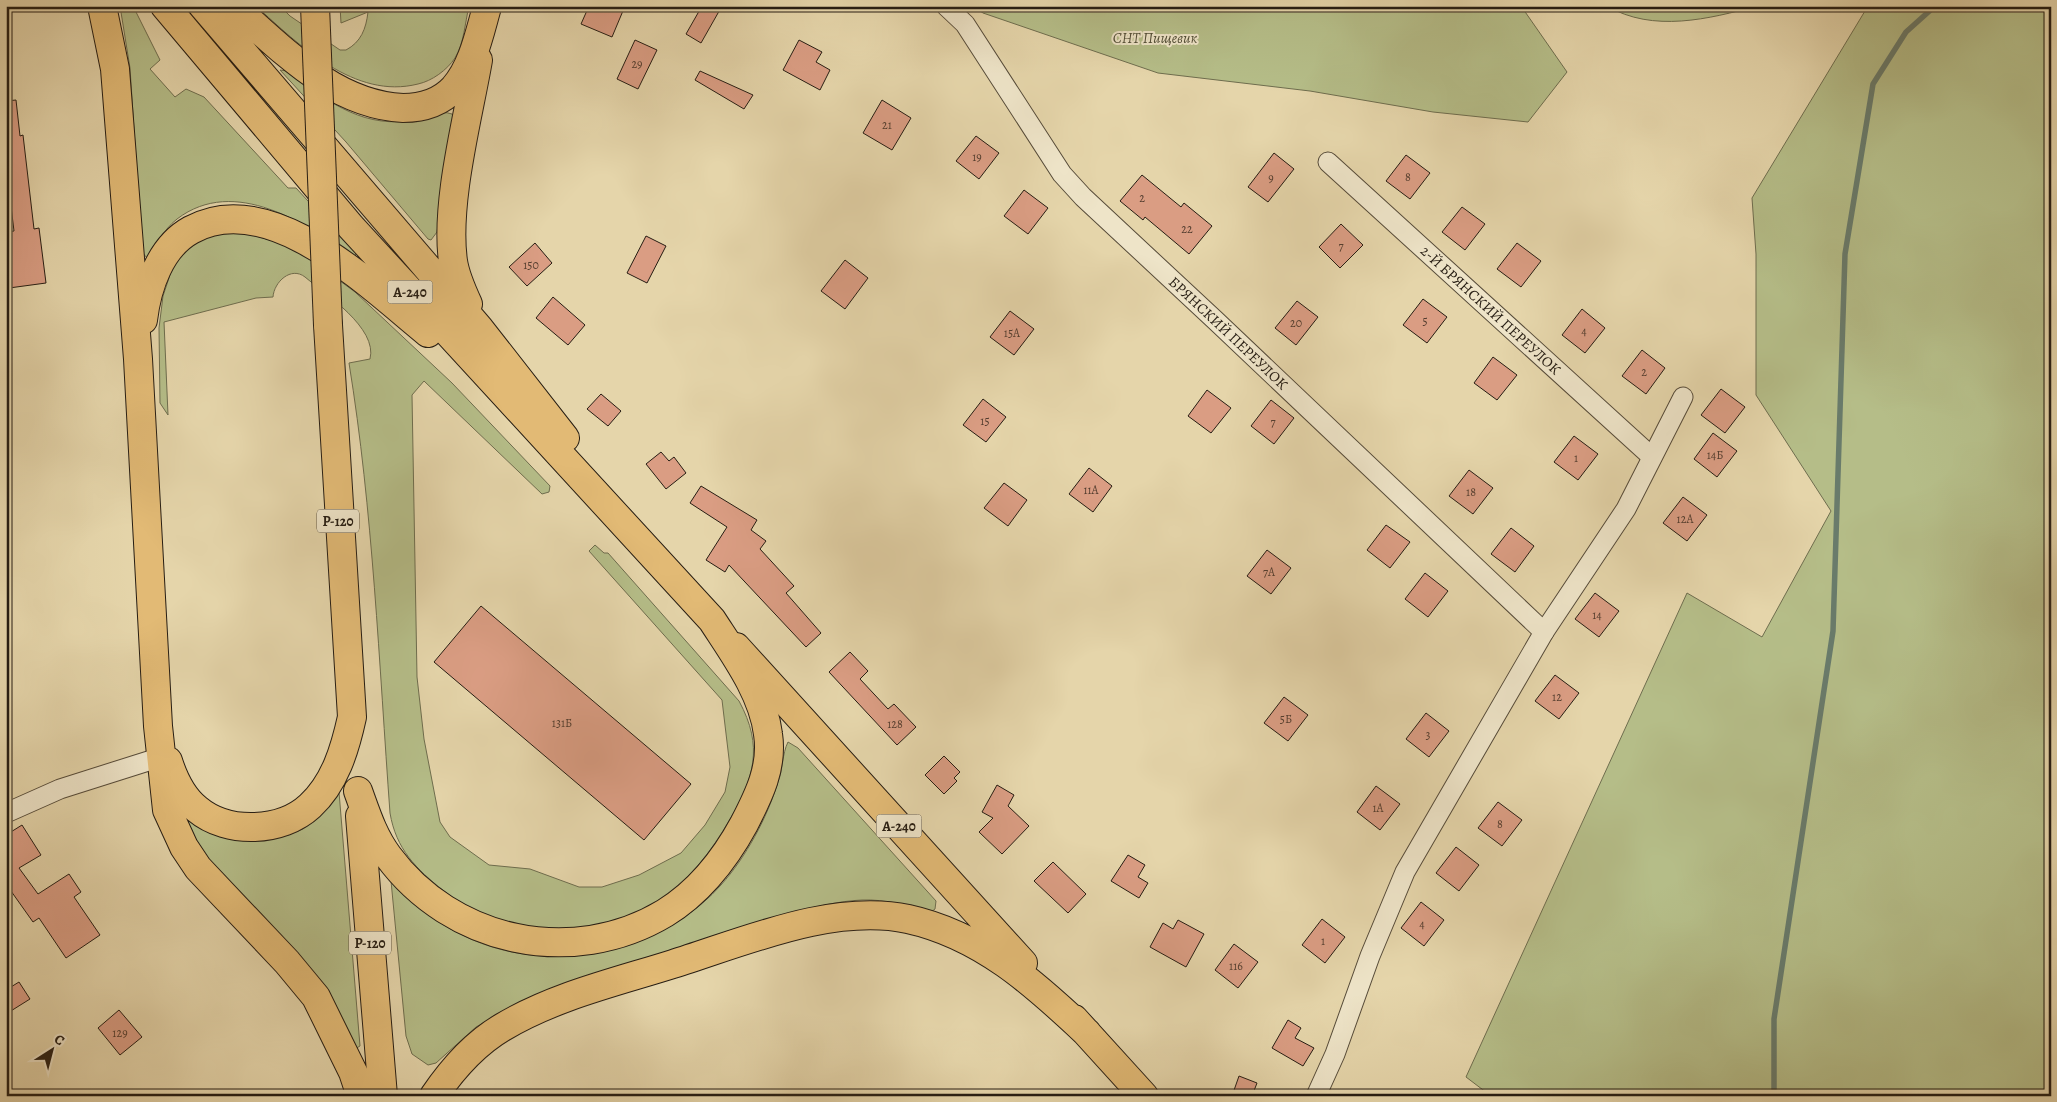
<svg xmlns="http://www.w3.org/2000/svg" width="2057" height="1102" viewBox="0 0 2057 1102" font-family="Alegreya,serif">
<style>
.green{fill:#b5bd88;stroke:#6e6d4e}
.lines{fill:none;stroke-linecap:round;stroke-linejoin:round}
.stream{stroke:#697b6b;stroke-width:5.5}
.building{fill:#da9d83;stroke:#261d13}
.street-casing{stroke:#564b39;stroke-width:21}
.primary-casing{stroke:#261d13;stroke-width:30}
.highway-casing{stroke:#261d13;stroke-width:30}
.street{stroke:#eee4c8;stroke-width:19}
.primary{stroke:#e2ba75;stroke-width:28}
.highway{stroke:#e2ba75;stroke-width:28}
.highway-bridge-casing{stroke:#261d13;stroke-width:30;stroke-linecap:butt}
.highway-bridge{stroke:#e2ba75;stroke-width:28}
.labels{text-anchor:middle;stroke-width:4;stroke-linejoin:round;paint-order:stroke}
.number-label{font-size:12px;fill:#533d2f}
.shield{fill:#eee4c8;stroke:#625949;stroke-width:1}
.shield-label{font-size:14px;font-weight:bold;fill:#261d13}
.park-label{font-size:15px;font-style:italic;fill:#514d36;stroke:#eee4c8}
.street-label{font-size:15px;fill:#261d13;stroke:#eee4c8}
</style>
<rect width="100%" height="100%" fill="#e5d5aa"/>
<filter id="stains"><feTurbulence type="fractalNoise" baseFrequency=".004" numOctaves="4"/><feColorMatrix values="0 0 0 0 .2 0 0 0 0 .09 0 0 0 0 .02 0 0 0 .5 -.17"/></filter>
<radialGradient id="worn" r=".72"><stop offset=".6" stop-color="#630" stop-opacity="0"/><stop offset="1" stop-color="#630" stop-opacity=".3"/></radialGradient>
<!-- green -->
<path class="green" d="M 120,6 L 132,6 L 135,10 L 160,60 L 150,69 L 175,97 L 186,89 L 204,97 L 288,188 L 296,188 L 356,253 L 355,257 C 306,224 235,175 177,219 C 163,230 157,245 147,258 L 142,252 L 130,68 Z
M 256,6 L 280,6 L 290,16 L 340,50 L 346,50 C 361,42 366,29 368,12 L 341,23 L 340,6 L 469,6 C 465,23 464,43 455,58 C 447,70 432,81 418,84 C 355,100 299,45 256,6 Z
M 973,6 L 1521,6 L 1567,72 L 1528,122 L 1433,112 L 1310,91 L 1158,73 L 983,13 Z
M 1607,6 L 1757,6 C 1709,19 1653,33 1607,6 Z
M 1868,6 L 2051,6 L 2051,1096 L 1491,1096 L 1466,1077 L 1687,593 L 1762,637 L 1831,511 L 1756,395 L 1756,254 L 1752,198 Z
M 280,70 L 287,71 C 323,98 359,127 407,121 C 420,119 440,109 452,114 L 454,119 L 437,232 L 431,240 L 428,239 L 346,142 Z
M 242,232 L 294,247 L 355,292 L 452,383 L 550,486 L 549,492 L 542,494 L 424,381 L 412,395 L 417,677 L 424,739 L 440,822 L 450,837 L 489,865 L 530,869 L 579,887 L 602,887 L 639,875 L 681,853 L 705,825 L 725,792 L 730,767 L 722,700 L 589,551 L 595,545 L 604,553 L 608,553 L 739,701 C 764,747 754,778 729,821 C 712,850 691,878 663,898 C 599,943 504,939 444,891 C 416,869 396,849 390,813 C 379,663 373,511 349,363 L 370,359 C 378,328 325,294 305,277 C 291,266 274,282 273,297 L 256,298 L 164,322 L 168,415 L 160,403 L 159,328 L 163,296 L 172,269 L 185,248 L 204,236 Z
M 788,742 L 798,748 L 936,901 L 935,909 L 931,912 C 909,906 885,899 862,900 C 838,901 815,907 793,913 L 517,1004 L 476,1027 L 436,1063 L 428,1065 L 412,1054 L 406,1036 L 391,881 C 457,953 546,974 637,941 C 669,929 698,911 721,885 C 746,857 767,818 778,782 C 783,770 782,754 788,742 Z
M 339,792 L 360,1046 L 355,1049 L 201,855 L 176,805 L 268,838 L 288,835 L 303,829 L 329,807 Z"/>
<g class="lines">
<!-- stream -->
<path class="stream" d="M 1774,1096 L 1774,1019 L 1833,631 L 1845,254 L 1873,84 L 1906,32 L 1935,6"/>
</g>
<!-- building -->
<path class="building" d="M 589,6 L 625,6 L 612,37 L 581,24 Z
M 702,6 L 722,6 L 701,43 L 686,34 Z
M 635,40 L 657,50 L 638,89 L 617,79 Z
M 799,40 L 822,52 L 816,62 L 830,70 L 820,90 L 783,70 Z
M 700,71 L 753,95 L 744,109 L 695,80 Z
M 16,100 L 20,136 L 23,135 L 34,229 L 39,228 L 46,283 L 9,288 L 6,264 L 6,232 L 14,231 L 6,166 L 6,101 Z
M 882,100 L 911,118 L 892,150 L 863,133 Z
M 976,136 L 999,153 L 979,179 L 956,161 Z
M 1274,153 L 1294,169 L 1268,202 L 1248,187 Z
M 1406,155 L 1430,173 L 1410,199 L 1386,181 Z
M 1142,175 L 1181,207 L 1184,203 L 1212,226 L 1189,254 L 1145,217 L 1143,220 L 1120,201 Z
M 1024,190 L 1048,208 L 1028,234 L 1004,216 Z
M 1462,207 L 1485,224 L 1465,250 L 1442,232 Z
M 1341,224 L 1363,245 L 1340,268 L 1319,247 Z
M 646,236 L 666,246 L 647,283 L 627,273 Z
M 535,243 L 552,263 L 527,286 L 509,267 Z
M 1517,243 L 1541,261 L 1521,287 L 1497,269 Z
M 845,260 L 868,278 L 845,309 L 821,291 Z
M 553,297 L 585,325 L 568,345 L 536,318 Z
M 1423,299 L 1447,317 L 1427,343 L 1403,325 Z
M 1297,301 L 1318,317 L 1296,345 L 1275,328 Z
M 1582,309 L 1605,328 L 1585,353 L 1562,335 Z
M 1010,311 L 1034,329 L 1014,355 L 990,337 Z
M 1642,350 L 1665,368 L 1646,394 L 1622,376 Z
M 1493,357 L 1517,375 L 1497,400 L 1474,383 Z
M 1721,389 L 1745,407 L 1725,433 L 1701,415 Z
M 1207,390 L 1231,408 L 1211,433 L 1188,416 Z
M 601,394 L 621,411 L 608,426 L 587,409 Z
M 983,399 L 1006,417 L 986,442 L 963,425 Z
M 1271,400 L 1294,418 L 1274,444 L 1251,426 Z
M 1713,433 L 1737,451 L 1717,477 L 1694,459 Z
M 1574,436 L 1598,454 L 1578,480 L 1554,462 Z
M 661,452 L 669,461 L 674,457 L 686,473 L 666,489 L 646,464 Z
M 1089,468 L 1112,486 L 1093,512 L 1069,494 Z
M 1469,470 L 1493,488 L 1473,514 L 1449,496 Z
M 1004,483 L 1027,500 L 1008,526 L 984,508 Z
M 701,486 L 757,520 L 751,530 L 766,541 L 760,549 L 794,586 L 786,593 L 821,633 L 806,647 L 729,565 L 725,572 L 706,560 L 727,527 L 690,503 Z
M 1683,497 L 1707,515 L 1687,541 L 1663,523 Z
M 1386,525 L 1410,542 L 1390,568 L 1367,550 Z
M 1511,528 L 1534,546 L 1515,572 L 1491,554 Z
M 1267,550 L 1291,568 L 1271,594 L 1247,576 Z
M 1425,573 L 1448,591 L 1428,617 L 1405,599 Z
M 1595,593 L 1619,611 L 1599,637 L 1575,619 Z
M 481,606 L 691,784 L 644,840 L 434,662 Z
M 850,652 L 868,671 L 860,679 L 888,709 L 894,704 L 916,727 L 897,745 L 829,672 Z
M 1555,675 L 1579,693 L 1559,719 L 1535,701 Z
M 1284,697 L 1308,715 L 1288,741 L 1264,723 Z
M 1426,713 L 1449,731 L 1429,757 L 1406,739 Z
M 944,756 L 960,772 L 954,778 L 957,781 L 944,794 L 925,775 Z
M 997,785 L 1014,795 L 1008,806 L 1029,826 L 1002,854 L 979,832 L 993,818 L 982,812 Z
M 1376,786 L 1400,804 L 1380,830 L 1357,812 Z
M 1498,802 L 1522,820 L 1502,846 L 1478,828 Z
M 22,825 L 41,855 L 19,868 L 38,894 L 69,874 L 81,892 L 74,897 L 100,935 L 66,958 L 39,918 L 33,922 L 6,884 L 6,835 Z
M 1456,847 L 1479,865 L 1459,891 L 1436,873 Z
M 1128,855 L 1145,865 L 1138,877 L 1148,883 L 1139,898 L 1111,881 Z
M 1053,862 L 1086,894 L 1068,913 L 1034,881 Z
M 1421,902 L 1444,920 L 1424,946 L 1401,928 Z
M 1322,919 L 1345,937 L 1325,963 L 1302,945 Z
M 1178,920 L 1204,934 L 1186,967 L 1150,947 L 1163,923 L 1173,929 Z
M 1234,944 L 1258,962 L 1238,988 L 1215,970 Z
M 19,982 L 30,999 L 6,1014 L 6,990 Z
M 119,1010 L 142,1037 L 120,1055 L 98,1028 Z
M 1288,1020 L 1301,1028 L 1295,1038 L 1314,1048 L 1303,1066 L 1272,1048 Z
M 1239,1076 L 1257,1083 L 1252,1096 L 1232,1096 Z"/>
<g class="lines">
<defs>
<g id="street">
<path id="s1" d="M 946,6 L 965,24 L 1062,174 L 1083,197 L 1215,320 L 1544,632"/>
<path id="s2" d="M 1328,162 L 1652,457"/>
<path d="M 6,813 L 60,789 L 161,757"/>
<path d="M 1316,1096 L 1335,1054 L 1370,956 L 1405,872 L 1544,632 L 1626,509 L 1683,397"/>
</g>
<path id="primary" d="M 736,647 L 1023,963
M 1074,1019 L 1144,1096
M 434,1096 C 453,1068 474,1044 503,1027 C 555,996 616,982 673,964 C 744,942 832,903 908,919 C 981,935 1034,983 1087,1033"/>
<path id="highway" d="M 102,6 L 115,69 L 138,359 L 158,726 L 167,810 L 184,847 L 198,868 L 287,962 L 316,997 L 353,1072 L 361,1096
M 165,6 L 351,227 L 712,620 C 734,654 763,693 768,734 C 773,767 759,795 744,824 C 725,859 699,892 665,913 C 572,969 451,942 388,856 C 373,836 366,813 358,791
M 203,6 L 479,328 L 565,438
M 233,6 C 282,49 334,105 403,108 C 423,108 440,103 454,88 C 473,66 479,35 487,7
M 468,304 C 462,291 455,275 453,261 C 445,203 468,118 478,60
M 143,320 C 147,287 160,247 191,230 C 270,186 371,287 428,333
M 168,761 C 174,780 182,797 197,809 C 228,835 282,832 310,806 C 335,783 345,749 352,717 L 328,325
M 360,816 L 383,1096"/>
</defs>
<!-- street casing -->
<use href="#street" class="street-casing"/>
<!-- primary casing -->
<use href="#primary" class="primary-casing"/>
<!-- highway casing -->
<use href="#highway" class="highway-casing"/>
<!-- street -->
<use href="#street" class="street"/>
<!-- primary -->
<use href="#primary" class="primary"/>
<!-- highway -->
<use href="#highway" class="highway"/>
<defs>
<path id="highway-bridge" d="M 315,6 L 328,325"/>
</defs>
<!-- highway-bridge casing -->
<use href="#highway-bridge" class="highway-bridge-casing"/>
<!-- highway-bridge -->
<use href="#highway-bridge" class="highway-bridge"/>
</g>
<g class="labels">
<!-- number labels -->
<g class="number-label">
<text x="637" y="68">29</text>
<text x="887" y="129">21</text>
<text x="977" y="161">19</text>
<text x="1408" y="181">8</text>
<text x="1271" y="182">9</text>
<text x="1142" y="202">2</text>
<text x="1187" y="233">22</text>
<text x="1341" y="250">7</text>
<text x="531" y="269">150</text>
<text x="1425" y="325">5</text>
<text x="1296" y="327">20</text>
<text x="1584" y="335">4</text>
<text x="1012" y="337">15А</text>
<text x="1644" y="376">2</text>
<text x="985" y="425">15</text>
<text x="1273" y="426">7</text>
<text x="1715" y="459">14Б</text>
<text x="1576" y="462">1</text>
<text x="1091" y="494">11А</text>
<text x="1471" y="496">18</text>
<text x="1685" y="523">12А</text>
<text x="1269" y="576">7А</text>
<text x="1597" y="619">14</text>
<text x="1557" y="701">12</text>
<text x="1286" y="723">5Б</text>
<text x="562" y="727">131Б</text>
<text x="895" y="728">128</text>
<text x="1428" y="739">3</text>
<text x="1378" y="812">1А</text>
<text x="1500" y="828">8</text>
<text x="1422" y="928">4</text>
<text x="1323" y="945">1</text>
<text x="1236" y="970">116</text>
<text x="120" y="1037">129</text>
</g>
<!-- shield labels -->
<g class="shield">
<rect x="387.5" y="280.5" width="45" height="23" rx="4"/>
<rect x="317" y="509.5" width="42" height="23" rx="4"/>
<rect x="876.5" y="814.5" width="45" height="23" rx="4"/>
<rect x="349" y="931.5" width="42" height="23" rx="4"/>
</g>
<g class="shield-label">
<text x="410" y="297">А-240</text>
<text x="338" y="526">Р-120</text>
<text x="899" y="831">А-240</text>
<text x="370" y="948">Р-120</text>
</g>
<!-- park labels -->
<g class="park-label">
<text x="1155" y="43">СНТ Пищевик</text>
</g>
<!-- street labels -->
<g class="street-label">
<text dy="5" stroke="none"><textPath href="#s2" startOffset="220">2-Й БРЯНСКИЙ ПЕРЕУЛОК</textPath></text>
<text dy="5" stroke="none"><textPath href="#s1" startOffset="435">БРЯНСКИЙ ПЕРЕУЛОК</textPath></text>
</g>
</g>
<!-- margin -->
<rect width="2057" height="1102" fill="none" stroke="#e5d5aa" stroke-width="25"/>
<rect x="8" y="8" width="2042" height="1087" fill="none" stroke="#261d13" stroke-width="2.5"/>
<rect x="12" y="12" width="2032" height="1077" fill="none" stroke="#261d13"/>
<!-- north arrow -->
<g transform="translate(52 1050) rotate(36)" stroke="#eee4c8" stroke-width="4" paint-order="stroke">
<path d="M0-4L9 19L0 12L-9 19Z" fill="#261d13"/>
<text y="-8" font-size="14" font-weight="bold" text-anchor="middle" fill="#261d13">С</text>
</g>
<rect width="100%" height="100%" filter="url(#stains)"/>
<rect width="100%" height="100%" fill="url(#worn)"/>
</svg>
